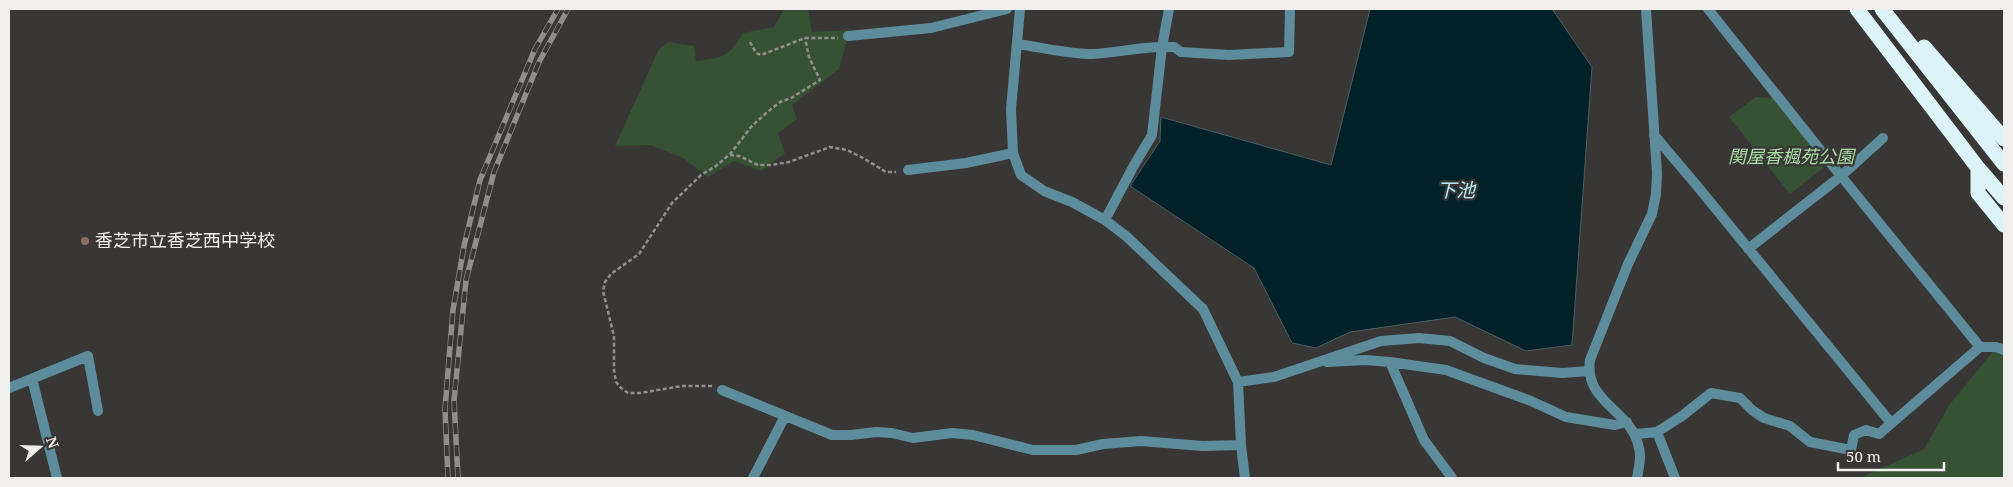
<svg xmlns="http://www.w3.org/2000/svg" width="2013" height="487" viewBox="0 0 2013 487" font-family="'Noto Serif','Noto Sans JP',serif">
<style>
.green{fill:#375134}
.water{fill:#022128;stroke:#4a5f63}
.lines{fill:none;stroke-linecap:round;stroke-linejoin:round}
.path{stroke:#92908e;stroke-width:2.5;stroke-dasharray:4 2.5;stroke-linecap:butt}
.street{stroke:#5d8c9c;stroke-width:10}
.highway{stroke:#ddf3fa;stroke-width:15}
.rail-casing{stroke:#908e8c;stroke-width:5.5}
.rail{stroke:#393735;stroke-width:4;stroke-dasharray:11;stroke-linecap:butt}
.education-dot{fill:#8d6e63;stroke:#393735;stroke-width:2}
.labels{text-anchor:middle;stroke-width:4.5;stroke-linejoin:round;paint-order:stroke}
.park-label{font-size:18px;font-style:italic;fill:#a9dda3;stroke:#393735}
.poi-label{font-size:18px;fill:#f1efee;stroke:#393735;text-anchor:start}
.water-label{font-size:19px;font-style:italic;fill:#b6eaf8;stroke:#393735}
</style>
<rect width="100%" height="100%" fill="#393735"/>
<!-- green -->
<path class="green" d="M 784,9 L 808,9 L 812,32 L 850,30 L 839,69 L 792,105 L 797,119 L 778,133 L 785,153 L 761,171 L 734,161 L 708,177 L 683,158 L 651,145 L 615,146 L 659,49 L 669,42 L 694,46 L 696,61 C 724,57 728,58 743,33 L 774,27 Z
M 1756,97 L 1775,98 L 1824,160 L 1822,169 L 1790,194 L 1729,117 Z
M 2000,343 L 2004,343 L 2004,478 L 1860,478 L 1924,449 L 1950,404 Z"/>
<!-- water -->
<path class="water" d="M 1370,9 L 1552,9 L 1592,67 L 1572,345 L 1526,351 L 1455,317 L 1350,332 L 1316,348 L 1292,343 L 1254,268 L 1130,186 L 1160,141 L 1161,117 L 1331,165 Z"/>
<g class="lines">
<!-- path -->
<path class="path" d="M 750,42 L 756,53 L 761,55 L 805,38 L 838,38
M 730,155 L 739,156 L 758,165 L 772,165 L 789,162 L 830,147 L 847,150 L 863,158 L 886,172 L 896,172
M 712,386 L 682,386 L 640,393 L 628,393 L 621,388 L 616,382 L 614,370 L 614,336 L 603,291 L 605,282 L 611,274 L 639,254 L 672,203 L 701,175 L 716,166 L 731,153 L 751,127 L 765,114 L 780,102 L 791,98 L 820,80 L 809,57 L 805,38"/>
<!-- street -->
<path class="street" d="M 1020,9 L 1011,109 L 1013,153 L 1021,175 L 1044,191 L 1072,202 L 1105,220 L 1126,236 L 1203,309 L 1238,382 L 1241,445 L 1245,478
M 1708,9 L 1841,176 L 1980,347
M 848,36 L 931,28 L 1007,9
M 1017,44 C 1041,47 1068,54 1093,54 C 1116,53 1138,47 1162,47 L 1169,9
M 1654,135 L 1698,187 L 1891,423
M 908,170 L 966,163 L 1013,153
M 1105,220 L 1133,167 L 1152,135 L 1162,47 L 1174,47 L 1181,52 L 1229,55 L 1289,52 L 1290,9
M 1748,249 L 1841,176 L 1883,138
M 1327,362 L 1366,360 L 1390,362 L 1446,370 L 1531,401 L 1566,417 L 1615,425 L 1627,422
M 1390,362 L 1424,440 L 1452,478
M 32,379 L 57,478
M 1238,382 L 1274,377 L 1381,341 L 1419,338 L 1450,341 L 1484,358 L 1515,369 L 1562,373 L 1589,371
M 9,388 L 88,356 L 98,411
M 722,390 L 832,435 L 851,435 L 876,432 L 892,433 L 913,438 L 952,433 L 973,435 L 1033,450 L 1076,450 L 1103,444 L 1141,441 L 1202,446 L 1241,445
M 1657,432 L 1675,478
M 1635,434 L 1657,432 L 1682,416 L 1711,393 L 1740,398 L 1752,410 L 1764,418 L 1790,426 L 1810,442 L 1851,450 L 1854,435 L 1866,430 L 1879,434 L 1980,347 L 1996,347 L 2004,350
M 753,478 L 785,416
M 1637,478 C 1639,467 1642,455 1638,444 C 1629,409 1584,402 1590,360 L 1628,264 L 1652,214 L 1656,194 L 1657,173 L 1646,9"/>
<!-- highway -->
<path class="highway" d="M 1857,9 L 1978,168 L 2004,198
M 1882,9 L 2004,164
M 1924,47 L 2004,139
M 1978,168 L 1978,193 L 2004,225"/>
<defs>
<path id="rail" d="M 448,478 L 445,409 L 453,310 L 464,246 L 480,180 L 535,49 L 558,9
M 458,478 L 454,400 L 466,280 L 494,172 L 539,62 L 568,9"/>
</defs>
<!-- rail casing -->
<use href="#rail" class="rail-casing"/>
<!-- rail -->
<use href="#rail" class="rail"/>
</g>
<!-- markers -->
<circle class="education-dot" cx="85" cy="241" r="5"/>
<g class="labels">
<!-- park labels -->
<g class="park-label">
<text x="1791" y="163">関屋香楓苑公園</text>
</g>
<!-- poi labels -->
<g class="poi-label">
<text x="95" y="247">香芝市立香芝西中学校</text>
</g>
<!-- water labels -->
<g class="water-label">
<text x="1456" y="197">下池</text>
</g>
</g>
<!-- border -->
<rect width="2013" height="487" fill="none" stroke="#f1efee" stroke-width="20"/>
<!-- north arrow -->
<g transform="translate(40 447) rotate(70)" stroke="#393735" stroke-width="4" paint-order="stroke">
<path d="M0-4L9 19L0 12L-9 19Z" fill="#f1efee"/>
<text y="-8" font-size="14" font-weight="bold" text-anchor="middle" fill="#f1efee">N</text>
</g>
<!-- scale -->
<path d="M1838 462v8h106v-8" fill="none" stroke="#f1efee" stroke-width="2.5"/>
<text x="1846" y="462" font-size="15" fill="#f1efee" stroke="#393735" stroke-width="4" paint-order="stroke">50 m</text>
</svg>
